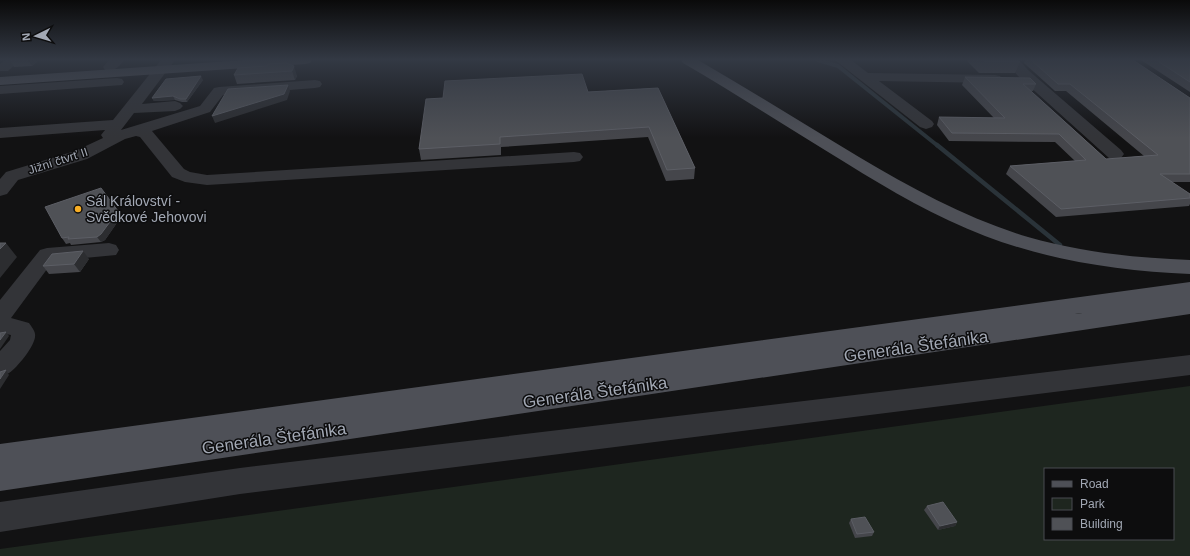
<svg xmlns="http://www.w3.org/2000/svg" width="1190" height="556" viewBox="0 0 1190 556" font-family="Arial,sans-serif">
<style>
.green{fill:#1e261f;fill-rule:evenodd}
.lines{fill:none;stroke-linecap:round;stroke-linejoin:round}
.stream-far1{stroke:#2a3339;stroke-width:4}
.stream{stroke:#2a3339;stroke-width:4.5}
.minor{fill:#333438;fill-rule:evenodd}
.major{fill:#4e5057;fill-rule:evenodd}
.wall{fill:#45464b}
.shaded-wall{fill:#2c2d30}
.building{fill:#4f5156;stroke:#5c5e65}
.poi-dot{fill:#f8ae25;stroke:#0d0d0e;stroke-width:1.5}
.labels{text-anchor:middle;stroke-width:3;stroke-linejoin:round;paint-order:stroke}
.far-street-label{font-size:12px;fill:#a2a8b4;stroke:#0d0d0e}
.poi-label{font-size:14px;fill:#a2a8b4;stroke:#0d0d0e;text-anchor:start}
.near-street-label{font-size:17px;fill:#a2a8b4;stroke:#0d0d0e}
</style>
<rect width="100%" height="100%" fill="#121213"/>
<!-- green -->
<path class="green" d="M 1190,386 L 1190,556 L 0,556 L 0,549 ZM 1045,469 L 1173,469 L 1173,539 L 1045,539 Z"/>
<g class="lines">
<!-- stream-far1 -->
<path class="stream-far1" d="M 818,60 L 838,66 L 938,146"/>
<!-- stream -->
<path class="stream" d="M 937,145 L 1060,245"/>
<!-- minor -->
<path class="minor" d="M 5,60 L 20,60 L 8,71 L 0,71 L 0,64 Z
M 109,60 L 124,60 C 119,67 114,72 105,70 L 103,67 Z
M 161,60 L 175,60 L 142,104 L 175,101 L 180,103 L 183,106 L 180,109 L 175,111 L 134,113 L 121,130 L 200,106 L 214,88 L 219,87 L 315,80 L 320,81 L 322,84 L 320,87 L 315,88 L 223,95 L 210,112 L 152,131 L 184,169 L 190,172 L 207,175 L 574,152 L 580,153 L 583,157 L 580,161 L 574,162 L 207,185 L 185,182 L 172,177 L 140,137 L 136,136 L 125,139 L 87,159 L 18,180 L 7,194 L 0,196 L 0,179 L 6,172 L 75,151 L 103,138 L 101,135 L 105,130 L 0,138 L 0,128 L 113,120 Z
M 835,60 L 851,60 L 868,73 L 995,75 L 1000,76 L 1002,79 L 1000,82 L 995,83 L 879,81 L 932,121 L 934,124 L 932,127 L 926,129 L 920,127 Z
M 1005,60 L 1019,60 L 1028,70 L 1121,150 L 1124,154 L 1121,158 L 1115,159 L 1109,158 L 1018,76 Z
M 117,78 L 122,79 L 124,82 L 122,85 L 0,94 L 0,86 Z
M 109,243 L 116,245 L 119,250 L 116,255 L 53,261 L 11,318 L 29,323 C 31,326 35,331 35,334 C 37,344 17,368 9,373 C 7,374 3,375 0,376 L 0,351 L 10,340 L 11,335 L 0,333 L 0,300 L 40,250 L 47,248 Z
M 1190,355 L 1190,375 L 240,494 L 0,532 L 0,502 L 240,468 Z"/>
<!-- major -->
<path class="major" d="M 245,60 L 312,60 L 310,63 L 305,64 L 0,85 L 0,77 Z
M 681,60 L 698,60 C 752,91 805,125 859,157 C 913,189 968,219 1028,237 C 1081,252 1135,258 1190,260 L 1190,274 C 1120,271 1051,261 985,236 C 936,217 891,191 846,163 C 791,130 738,95 683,63 Z
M 1190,282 L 1190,298 L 1075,314 L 1190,298 L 1190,314 L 0,491 L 0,444 Z"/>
</g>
<!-- wall -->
<path class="wall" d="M 10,60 L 39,60 L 32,66 L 14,67 Z
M 966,60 L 1018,60 L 1020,62 L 1015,73 L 979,73 Z
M 1025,60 L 1133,60 L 1190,98 L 1190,182 L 1172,182 L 1190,194 L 1190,204 L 1189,206 L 1056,217 L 1006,174 L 1010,166 L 1075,161 L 1055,142 L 949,141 L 937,125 L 939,117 L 994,118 L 962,85 L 965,77 L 1036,84 L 1033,91 L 1031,91 L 1106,159 L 1144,156 L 1066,91 L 1055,91 L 1024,63 Z
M 1141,60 L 1190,60 L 1190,92 Z
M 286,63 L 297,76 L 295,80 L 237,84 L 234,75 L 267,66 Z
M 203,80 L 187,102 L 182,102 L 175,100 L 154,101 L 152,98 Z
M 658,88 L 695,168 L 694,179 L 666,181 L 648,137 L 501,147 L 501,155 L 421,160 L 419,149 L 588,92 Z
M 118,211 L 121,217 L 105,240 L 101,242 L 71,245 L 70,243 L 66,244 L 62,238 Z
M 89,259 L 80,272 L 49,274 L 43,266 Z
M 927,506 L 957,522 L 955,526 L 938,530 L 924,510 Z
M 851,519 L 874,532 L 872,536 L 855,538 L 849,523 Z"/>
<!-- shaded-wall -->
<path class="shaded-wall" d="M 28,60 L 39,60 L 32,66 Z
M 294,66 L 297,76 L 295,80 L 292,71 Z
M 201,76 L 203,80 L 187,102 L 186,99 Z
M 288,85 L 290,91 L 287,100 L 215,123 L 212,116 Z
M 173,96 L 175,100 L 154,101 L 152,98 Z
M 118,211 L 121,217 L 105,240 L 101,242 L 97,237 Z
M 6,243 L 17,257 L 0,278 L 0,249 Z
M 83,251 L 89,259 L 80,272 L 74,264 Z
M 6,332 L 9,336 L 0,349 L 0,340 Z
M 6,370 L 9,375 L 0,389 L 0,379 Z
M 957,522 L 955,526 L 938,530 L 940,526 Z"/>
<!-- building -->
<path class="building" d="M 982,60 L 1018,60 L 1020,62 L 984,61 Z
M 1031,60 L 1133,60 L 1190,98 L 1190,174 L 1160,174 L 1190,194 L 1190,198 L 1061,209 L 1010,166 L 1086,160 L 1059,134 L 952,133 L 939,117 L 1005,118 L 965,77 L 1030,78 L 1036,84 L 1023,84 L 1106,159 L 1158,155 L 1070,84 L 1058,84 Z
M 1156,60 L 1190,60 L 1190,82 Z
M 286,63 L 294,66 L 292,71 L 234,75 L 238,68 L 267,66 L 268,64 Z
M 582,74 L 588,92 L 658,88 L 695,168 L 667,170 L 649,127 L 500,137 L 500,144 L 419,149 L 426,99 L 443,98 L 445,81 Z
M 201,76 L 186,99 L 180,99 L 173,96 L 152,98 L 166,79 Z
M 288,85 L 284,94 L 212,116 L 228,89 Z
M 101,188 L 118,211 L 101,234 L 97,237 L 68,239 L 69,237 L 62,238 L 45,207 Z
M 0,243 L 6,243 L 0,249 Z
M 83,251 L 74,264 L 43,266 L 52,254 Z
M 6,332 L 0,340 L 0,333 Z
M 6,370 L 0,379 L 0,372 Z
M 943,502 L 957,522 L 940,526 L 927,506 Z
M 865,517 L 874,532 L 857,534 L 851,519 Z"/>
<!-- sky -->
<linearGradient id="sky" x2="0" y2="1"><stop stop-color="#0a0a0a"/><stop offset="0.43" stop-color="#333944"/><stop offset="1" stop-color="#333944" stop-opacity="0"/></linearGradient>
<rect width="1190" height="138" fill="url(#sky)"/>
<!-- markers -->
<circle class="poi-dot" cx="78" cy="209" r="4"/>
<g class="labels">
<!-- far-street labels -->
<g class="far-street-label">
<text transform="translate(58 161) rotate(-18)" y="4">Jižní čtvrť II</text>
</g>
<!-- poi labels -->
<g class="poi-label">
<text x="86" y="206">Sál Království -<tspan x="86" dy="16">Svědkové Jehovovi</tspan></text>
</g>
<!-- near-street labels -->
<g class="near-street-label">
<text transform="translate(916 346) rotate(-8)" y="6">Generála Štefánika</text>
<text transform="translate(595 392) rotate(-8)" y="6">Generála Štefánika</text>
<text transform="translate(274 438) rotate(-8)" y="6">Generála Štefánika</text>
</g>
</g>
<!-- legend -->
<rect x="1044" y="468" width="130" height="72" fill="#0d0d0e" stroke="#494b50"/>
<rect x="1052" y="481" width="20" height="6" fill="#4e5057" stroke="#494b50"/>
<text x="1080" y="488" font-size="12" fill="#a2a8b4">Road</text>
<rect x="1052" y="498" width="20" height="12" fill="#1e261f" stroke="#494b50"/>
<text x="1080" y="508" font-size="12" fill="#a2a8b4">Park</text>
<rect x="1052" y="518" width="20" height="12" fill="#4f5156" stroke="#494b50"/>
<text x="1080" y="528" font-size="12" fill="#a2a8b4">Building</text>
<!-- north arrow -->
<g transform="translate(36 36) rotate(265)" stroke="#0d0d0e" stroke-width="3" paint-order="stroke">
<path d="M0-3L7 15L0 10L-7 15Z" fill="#a2a8b4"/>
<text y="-6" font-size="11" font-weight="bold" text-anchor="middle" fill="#a2a8b4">N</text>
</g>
</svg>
